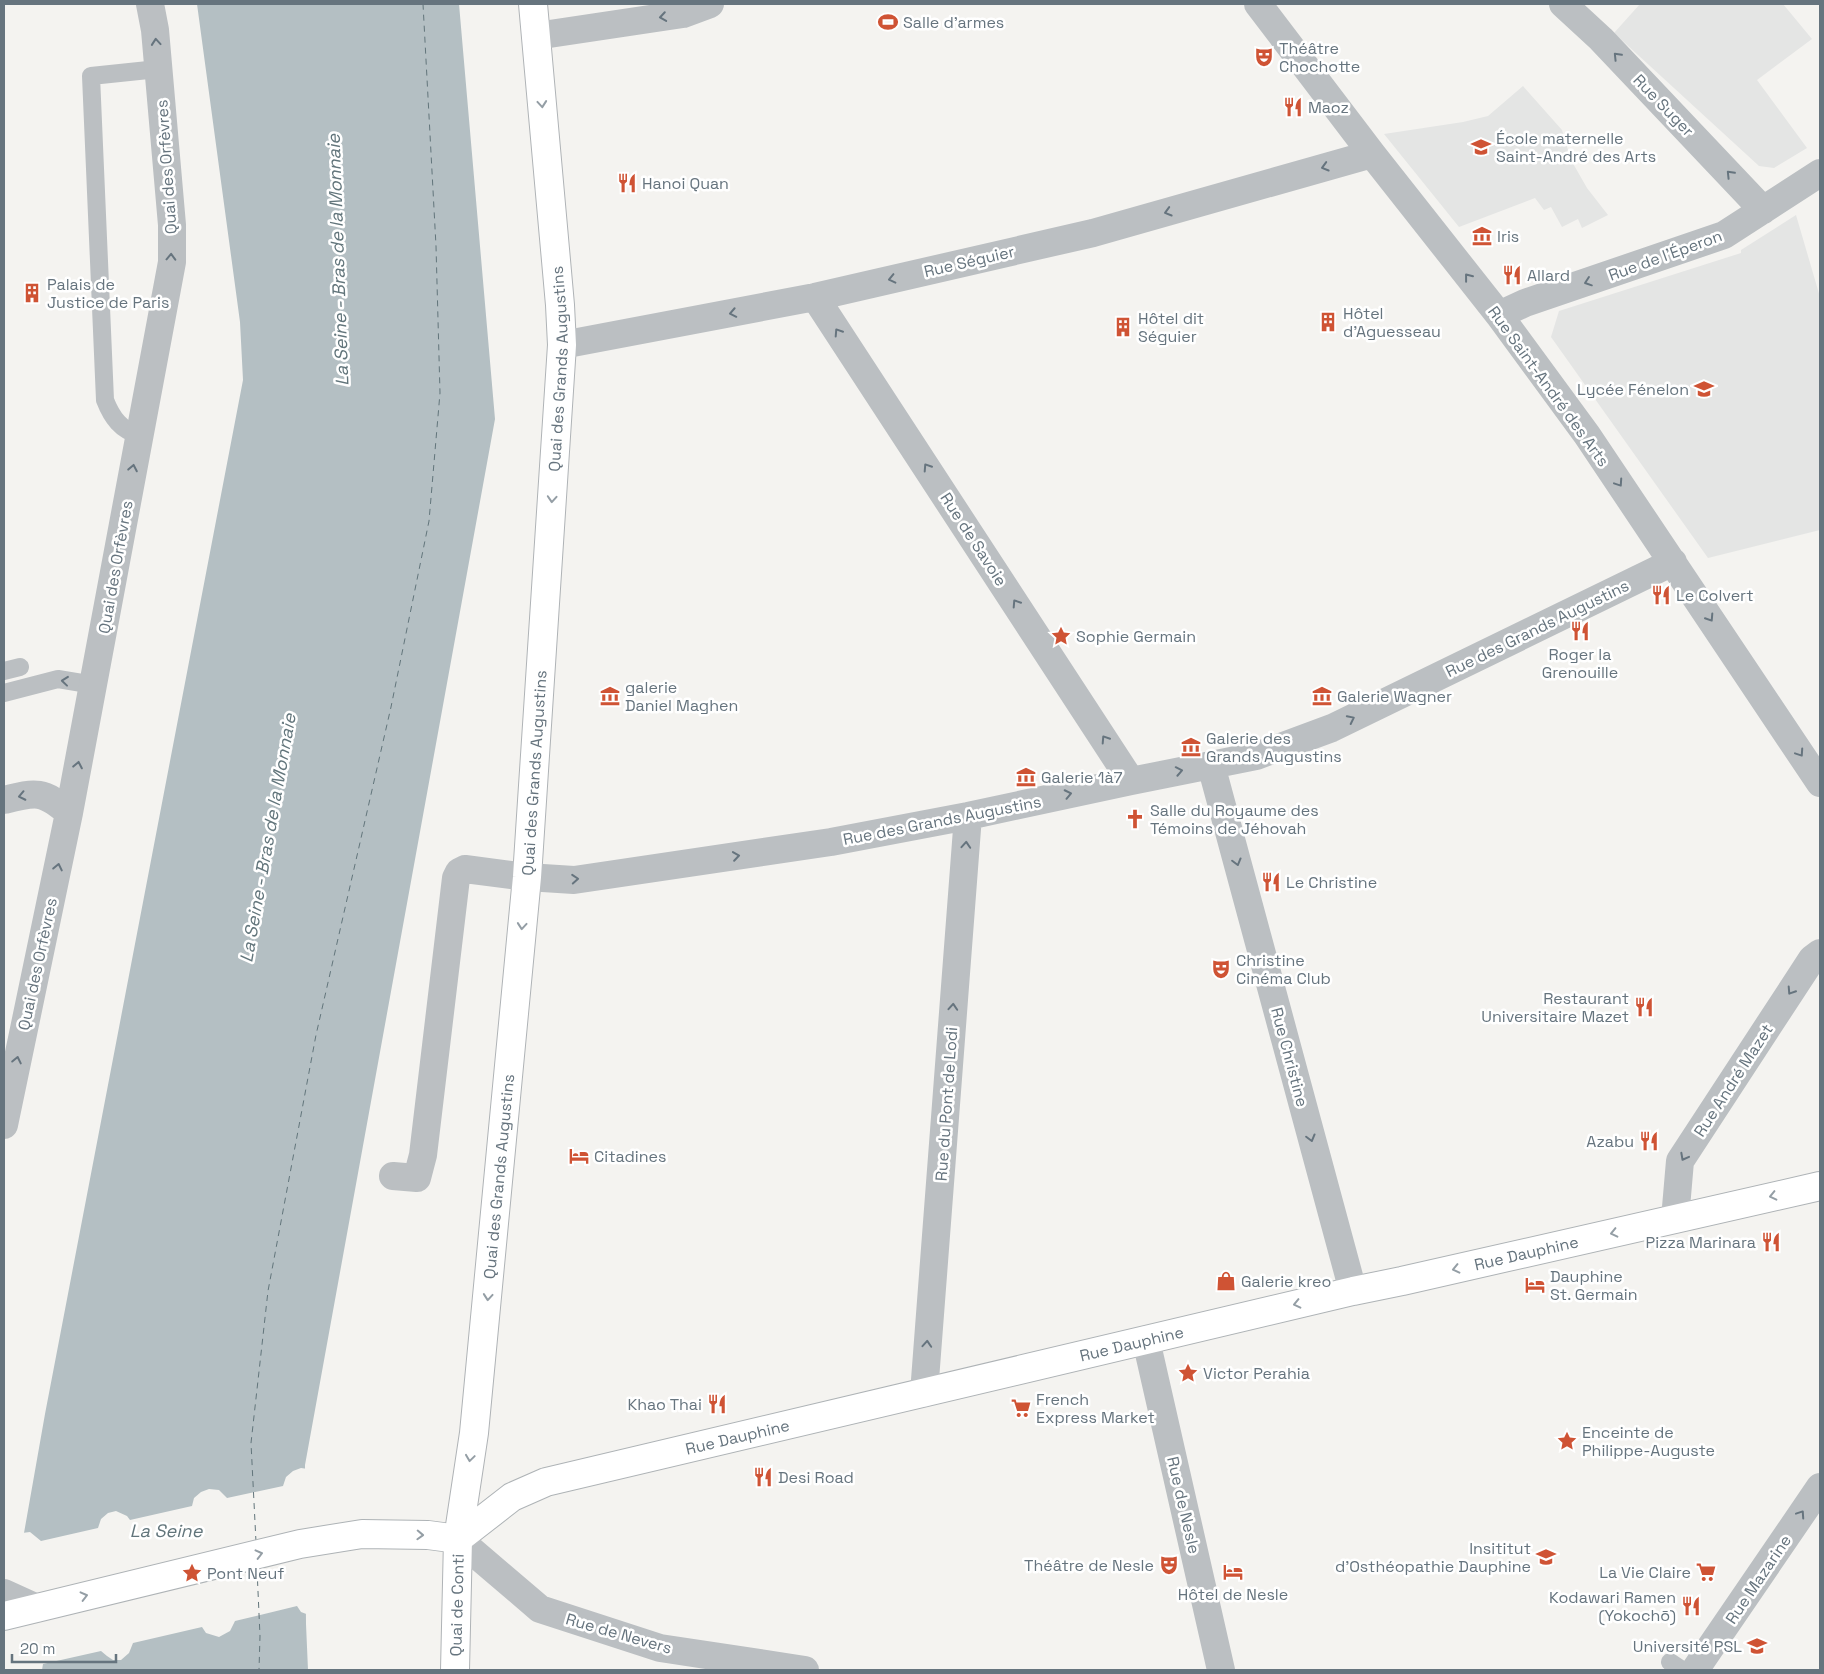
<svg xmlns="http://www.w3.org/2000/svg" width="1824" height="1674" viewBox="0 0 1824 1674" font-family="'Space Grotesk',sans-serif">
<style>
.built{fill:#e4e5e4}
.water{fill:#b4bfc3}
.pier{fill:#f4f3f0}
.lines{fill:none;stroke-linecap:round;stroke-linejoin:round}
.ferry{stroke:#62757b;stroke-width:1;stroke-dasharray:6 5;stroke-linecap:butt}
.secondary-casing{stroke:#aeb3b6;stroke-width:30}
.primary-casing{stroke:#afb3b6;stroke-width:30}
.lane{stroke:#bbbfc2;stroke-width:18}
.street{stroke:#bbbfc2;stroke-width:28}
.secondary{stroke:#fff;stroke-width:28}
.primary{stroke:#fff;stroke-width:28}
.oneway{stroke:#66747e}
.oneway2{stroke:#949ea5}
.labels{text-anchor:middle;stroke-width:5;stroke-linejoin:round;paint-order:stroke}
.poi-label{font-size:16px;fill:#66747e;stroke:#fff;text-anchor:start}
.street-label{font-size:16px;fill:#66747e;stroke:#fff}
.water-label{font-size:18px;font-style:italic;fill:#62757b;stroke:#fff}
</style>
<rect width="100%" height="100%" fill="#f4f3f0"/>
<!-- built -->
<path class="built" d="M 1640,4 L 1783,4 L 1812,39 L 1757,80 L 1807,148 L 1774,168 L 1759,166 L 1614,33 Z
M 1523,86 L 1562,130 L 1571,160 L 1587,188 L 1608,215 L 1582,228 L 1578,219 L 1562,227 L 1551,207 L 1544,210 L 1535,198 L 1459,227 L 1384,134 L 1463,122 L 1488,116 Z
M 1796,215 L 1820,297 L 1820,530 L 1708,558 L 1551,337 L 1559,311 L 1741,253 L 1741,250 Z"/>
<!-- water -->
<path class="water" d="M 197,4 L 459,4 L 495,419 L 305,1465 L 306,1624 L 308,1670 L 7,1670 L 24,1533 L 45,1414 L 243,380 L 240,322 Z"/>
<!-- pier -->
<path class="pier" d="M 301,1468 L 308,1469 L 309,1615 L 301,1612 L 297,1606 L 235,1621 L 230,1631 L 219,1637 L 206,1633 L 202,1627 L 133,1643 L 129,1653 L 121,1660 L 113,1660 L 107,1656 L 101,1651 L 43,1664 L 42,1670 L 5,1670 L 22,1533 L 30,1532 L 41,1541 L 98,1528 L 101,1519 L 108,1513 L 116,1511 L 127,1516 L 130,1520 L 192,1506 L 194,1498 L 201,1492 L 209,1489 L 219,1490 L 227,1498 L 283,1486 L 286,1477 L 293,1471 Z"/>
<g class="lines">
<!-- ferry -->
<path class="ferry" d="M 256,1542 L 251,1443 L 268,1291 L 316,1035 L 391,707 L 429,521 L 440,393 L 436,246 L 423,4
M 257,1569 L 260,1636 L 259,1670"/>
<defs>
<g id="secondary">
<path id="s1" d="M 4,1616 L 300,1544 L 362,1534 L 428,1535 L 458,1539 L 512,1497 L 546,1482 L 1353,1291 L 1402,1281 L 1820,1186"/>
</g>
<g id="primary">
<path id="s2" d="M 455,1670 L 458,1539 L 474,1433 L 527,877 L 562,345 L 560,305 L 533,4"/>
</g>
</defs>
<!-- secondary casing -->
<use href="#secondary" class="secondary-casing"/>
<!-- primary casing -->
<use href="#primary" class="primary-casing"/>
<!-- lane -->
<path class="lane" d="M 139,435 C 121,430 112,418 105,400 L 91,76 L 158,69
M 4,671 L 20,667
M 4,693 L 58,679 L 94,685
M 1670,1662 L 1682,1670"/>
<!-- street -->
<path class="street" d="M 1258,4 L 1372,154 L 1499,315 L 1587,435 L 1820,783
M 1563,4 L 1601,39 L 1763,210
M 536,36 L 683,14 L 710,4
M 815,297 L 1131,781
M 1499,315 L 1525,303 L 1724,235 L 1820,173
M 562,345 L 815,297 L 1093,233 L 1372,154
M 1211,765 L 1353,1291
M 4,800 C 36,792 43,790 69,813
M 4,1125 L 69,813 L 172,262 L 172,225 L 155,30 L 150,4
M 393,1176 L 417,1178 L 423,1155 L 456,878 L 459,872 L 465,869 L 527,877 L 574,880 L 831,842 L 968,816 L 1131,781 L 1256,756 L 1332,728 L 1673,562
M 1675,1219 L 1680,1161 L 1812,959 L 1820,953
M 1146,1340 L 1221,1670
M 924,1393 L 968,816
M 458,1539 L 540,1609 L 660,1648 L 805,1670
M 4,1593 L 37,1608
M 1695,1670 L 1820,1487"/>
<!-- secondary -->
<use href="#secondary" class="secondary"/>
<!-- primary -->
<use href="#primary" class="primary"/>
</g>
<!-- one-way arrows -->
<defs><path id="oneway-chevron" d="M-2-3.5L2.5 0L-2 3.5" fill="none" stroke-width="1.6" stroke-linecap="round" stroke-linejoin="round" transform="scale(1.25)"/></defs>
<g class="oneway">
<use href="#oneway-chevron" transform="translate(663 17) rotate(171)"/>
<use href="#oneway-chevron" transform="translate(156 42) rotate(-95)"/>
<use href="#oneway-chevron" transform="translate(1617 56) rotate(-134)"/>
<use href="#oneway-chevron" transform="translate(1325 167) rotate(164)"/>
<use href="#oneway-chevron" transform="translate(1730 174) rotate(-134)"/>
<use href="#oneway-chevron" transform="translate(1168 212) rotate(164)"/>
<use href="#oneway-chevron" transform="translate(171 257) rotate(-88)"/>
<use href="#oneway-chevron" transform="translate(1468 277) rotate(-128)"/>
<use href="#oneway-chevron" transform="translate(892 279) rotate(167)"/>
<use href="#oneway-chevron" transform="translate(1588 282) rotate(161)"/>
<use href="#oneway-chevron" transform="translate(733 313) rotate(169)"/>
<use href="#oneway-chevron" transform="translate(838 332) rotate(-123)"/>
<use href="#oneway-chevron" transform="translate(927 467) rotate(-123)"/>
<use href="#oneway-chevron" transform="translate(133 468) rotate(-79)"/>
<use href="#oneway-chevron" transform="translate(1619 483) rotate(56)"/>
<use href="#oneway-chevron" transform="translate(1016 603) rotate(-123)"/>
<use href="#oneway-chevron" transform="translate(1710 618) rotate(57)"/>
<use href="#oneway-chevron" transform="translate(65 681) rotate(-174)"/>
<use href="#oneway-chevron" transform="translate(1351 719) rotate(-26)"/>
<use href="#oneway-chevron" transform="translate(1105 739) rotate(-123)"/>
<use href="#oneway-chevron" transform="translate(1800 753) rotate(56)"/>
<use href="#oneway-chevron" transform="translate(78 765) rotate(-79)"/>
<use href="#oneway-chevron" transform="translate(1179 771) rotate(-11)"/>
<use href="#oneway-chevron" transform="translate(1068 794) rotate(-12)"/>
<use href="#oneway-chevron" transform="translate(22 796) rotate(168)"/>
<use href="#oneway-chevron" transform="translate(966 845) rotate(-86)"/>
<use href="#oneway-chevron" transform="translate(736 856) rotate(-8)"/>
<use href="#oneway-chevron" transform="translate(1237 862) rotate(75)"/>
<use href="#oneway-chevron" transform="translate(58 867) rotate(-78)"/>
<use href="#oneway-chevron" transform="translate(575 879) rotate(-4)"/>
<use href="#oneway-chevron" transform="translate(1791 991) rotate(123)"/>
<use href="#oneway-chevron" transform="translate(953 1007) rotate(-86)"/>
<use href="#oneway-chevron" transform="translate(17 1060) rotate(-78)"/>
<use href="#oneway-chevron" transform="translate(1311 1138) rotate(75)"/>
<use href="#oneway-chevron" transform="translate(1684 1157) rotate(118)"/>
<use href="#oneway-chevron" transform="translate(927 1344) rotate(-86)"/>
<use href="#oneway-chevron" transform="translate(1801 1514) rotate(-56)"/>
</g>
<g class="oneway2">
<use href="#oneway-chevron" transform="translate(542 104) rotate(85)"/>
<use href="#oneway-chevron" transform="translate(552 499) rotate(94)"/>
<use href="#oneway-chevron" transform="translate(522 926) rotate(95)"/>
<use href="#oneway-chevron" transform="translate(1773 1196) rotate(167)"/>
<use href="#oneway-chevron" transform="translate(1614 1233) rotate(167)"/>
<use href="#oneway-chevron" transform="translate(1456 1269) rotate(167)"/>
<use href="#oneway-chevron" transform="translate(488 1297) rotate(95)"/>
<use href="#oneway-chevron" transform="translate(1297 1304) rotate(167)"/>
<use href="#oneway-chevron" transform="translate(470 1458) rotate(98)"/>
<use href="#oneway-chevron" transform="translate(420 1535) rotate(2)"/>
<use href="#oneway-chevron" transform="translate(259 1554) rotate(-14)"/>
<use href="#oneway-chevron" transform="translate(84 1596) rotate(-14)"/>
</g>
<!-- icons -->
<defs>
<symbol id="stadium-bare" viewBox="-9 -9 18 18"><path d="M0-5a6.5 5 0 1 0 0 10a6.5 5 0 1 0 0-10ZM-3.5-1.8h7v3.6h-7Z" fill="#cf5334" stroke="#fff" stroke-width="2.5" paint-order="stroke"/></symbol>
<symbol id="theatre-bare" viewBox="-9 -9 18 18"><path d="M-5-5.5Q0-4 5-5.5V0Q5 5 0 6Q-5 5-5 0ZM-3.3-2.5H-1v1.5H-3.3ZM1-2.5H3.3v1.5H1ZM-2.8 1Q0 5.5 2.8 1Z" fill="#cf5334" stroke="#fff" stroke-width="2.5" paint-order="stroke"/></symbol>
<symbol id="restaurant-bare" viewBox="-9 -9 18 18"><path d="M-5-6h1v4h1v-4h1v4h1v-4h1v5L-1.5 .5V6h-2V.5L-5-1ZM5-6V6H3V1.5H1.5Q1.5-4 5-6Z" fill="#cf5334" stroke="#fff" stroke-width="2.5" paint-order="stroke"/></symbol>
<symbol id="school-bare" viewBox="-9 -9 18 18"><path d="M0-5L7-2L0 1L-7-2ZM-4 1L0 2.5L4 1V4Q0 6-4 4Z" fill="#cf5334" stroke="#fff" stroke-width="2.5" paint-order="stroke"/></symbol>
<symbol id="museum-bare" viewBox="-9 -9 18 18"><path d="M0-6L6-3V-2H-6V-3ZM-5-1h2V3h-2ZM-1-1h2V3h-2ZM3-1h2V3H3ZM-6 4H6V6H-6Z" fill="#cf5334" stroke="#fff" stroke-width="2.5" paint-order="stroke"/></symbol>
<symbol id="building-bare" viewBox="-9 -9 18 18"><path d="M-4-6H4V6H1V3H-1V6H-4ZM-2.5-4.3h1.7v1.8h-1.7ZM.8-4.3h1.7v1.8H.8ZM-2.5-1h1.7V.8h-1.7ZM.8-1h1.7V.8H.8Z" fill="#cf5334" stroke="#fff" stroke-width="2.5" paint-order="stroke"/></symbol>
<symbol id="sight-bare" viewBox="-9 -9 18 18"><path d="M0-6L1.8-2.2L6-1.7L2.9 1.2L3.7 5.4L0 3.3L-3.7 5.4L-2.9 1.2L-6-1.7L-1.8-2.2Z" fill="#cf5334" stroke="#fff" stroke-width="2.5" paint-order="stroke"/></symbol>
<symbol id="church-bare" viewBox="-9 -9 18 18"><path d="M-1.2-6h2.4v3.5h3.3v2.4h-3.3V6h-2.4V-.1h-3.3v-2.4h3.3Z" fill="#cf5334" stroke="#fff" stroke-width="2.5" paint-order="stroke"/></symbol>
<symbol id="hotel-bare" viewBox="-9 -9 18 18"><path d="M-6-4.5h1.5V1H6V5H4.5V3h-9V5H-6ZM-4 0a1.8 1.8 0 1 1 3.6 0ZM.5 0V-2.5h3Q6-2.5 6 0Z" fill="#cf5334" stroke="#fff" stroke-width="2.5" paint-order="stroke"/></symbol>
<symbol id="shop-bare" viewBox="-9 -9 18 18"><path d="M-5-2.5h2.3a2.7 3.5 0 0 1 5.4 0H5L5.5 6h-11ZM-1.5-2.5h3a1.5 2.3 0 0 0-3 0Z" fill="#cf5334" stroke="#fff" stroke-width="2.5" paint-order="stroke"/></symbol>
<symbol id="supermarket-bare" viewBox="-9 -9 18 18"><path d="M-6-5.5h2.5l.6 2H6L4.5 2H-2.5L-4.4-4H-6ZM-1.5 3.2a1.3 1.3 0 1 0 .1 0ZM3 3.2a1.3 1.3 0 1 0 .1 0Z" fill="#cf5334" stroke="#fff" stroke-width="2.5" paint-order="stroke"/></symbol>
<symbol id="university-bare" viewBox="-9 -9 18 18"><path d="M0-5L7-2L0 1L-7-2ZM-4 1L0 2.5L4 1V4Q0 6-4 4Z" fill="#cf5334" stroke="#fff" stroke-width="2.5" paint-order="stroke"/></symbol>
</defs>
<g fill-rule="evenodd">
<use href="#stadium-bare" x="874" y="8" width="28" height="28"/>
<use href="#theatre-bare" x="1250" y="43" width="28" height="28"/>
<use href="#restaurant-bare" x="1279" y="93" width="28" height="28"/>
<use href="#school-bare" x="1467" y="133" width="28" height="28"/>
<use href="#restaurant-bare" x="613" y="169" width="28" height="28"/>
<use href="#museum-bare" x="1468" y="222" width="28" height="28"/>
<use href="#restaurant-bare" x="1498" y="261" width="28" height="28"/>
<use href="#building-bare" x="18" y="279" width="28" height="28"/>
<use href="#building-bare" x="1314" y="308" width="28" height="28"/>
<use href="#building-bare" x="1109" y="313" width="28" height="28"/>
<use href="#school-bare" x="1690" y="375" width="28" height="28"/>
<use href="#restaurant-bare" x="1647" y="581" width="28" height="28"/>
<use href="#restaurant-bare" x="1566" y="617" width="28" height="28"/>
<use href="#sight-bare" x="1047" y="622" width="28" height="28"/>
<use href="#museum-bare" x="596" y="682" width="28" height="28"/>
<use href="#museum-bare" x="1308" y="682" width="28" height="28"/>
<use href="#museum-bare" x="1177" y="733" width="28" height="28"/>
<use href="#museum-bare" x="1012" y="763" width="28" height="28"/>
<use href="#church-bare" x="1121" y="805" width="28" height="28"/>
<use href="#restaurant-bare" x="1257" y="868" width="28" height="28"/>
<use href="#theatre-bare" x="1207" y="955" width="28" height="28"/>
<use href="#restaurant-bare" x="1630" y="993" width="28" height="28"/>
<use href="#restaurant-bare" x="1635" y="1127" width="28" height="28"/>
<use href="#hotel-bare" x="565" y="1142" width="28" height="28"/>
<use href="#restaurant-bare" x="1757" y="1228" width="28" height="28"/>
<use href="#shop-bare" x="1212" y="1267" width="28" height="28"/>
<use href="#hotel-bare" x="1521" y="1271" width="28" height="28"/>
<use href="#sight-bare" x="1174" y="1359" width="28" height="28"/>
<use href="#restaurant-bare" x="703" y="1390" width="28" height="28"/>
<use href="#supermarket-bare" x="1007" y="1394" width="28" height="28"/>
<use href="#sight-bare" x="1553" y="1427" width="28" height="28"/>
<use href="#restaurant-bare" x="749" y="1463" width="28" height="28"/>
<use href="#school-bare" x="1532" y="1543" width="28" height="28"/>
<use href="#theatre-bare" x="1155" y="1551" width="28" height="28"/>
<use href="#hotel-bare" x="1219" y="1558" width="28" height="28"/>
<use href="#supermarket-bare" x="1692" y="1558" width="28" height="28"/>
<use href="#sight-bare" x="178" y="1559" width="28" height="28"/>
<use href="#restaurant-bare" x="1677" y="1592" width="28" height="28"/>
<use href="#university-bare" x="1743" y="1632" width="28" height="28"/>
</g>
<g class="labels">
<!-- poi labels -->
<g class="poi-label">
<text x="903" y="28">Salle d'armes</text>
<text x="1279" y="54">Théâtre<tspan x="1279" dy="18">Chochotte</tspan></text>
<text x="1308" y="113">Maoz</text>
<text x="1496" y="144">École maternelle<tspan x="1496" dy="18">Saint-André des Arts</tspan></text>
<text x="642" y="189">Hanoi Quan</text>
<text x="1497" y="242">Iris</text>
<text x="1527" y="281">Allard</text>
<text x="47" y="290">Palais de<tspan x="47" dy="18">Justice de Paris</tspan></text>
<text x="1343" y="319">Hôtel<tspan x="1343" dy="18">d'Aguesseau</tspan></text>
<text x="1138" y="324">Hôtel dit<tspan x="1138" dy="18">Séguier</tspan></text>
<text x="1689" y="395" text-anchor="end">Lycée Fénelon</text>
<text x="1676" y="601">Le Colvert</text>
<text x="1076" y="642">Sophie Germain</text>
<text x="1580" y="660" text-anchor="middle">Roger la<tspan x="1580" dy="18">Grenouille</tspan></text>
<text x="625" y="693">galerie<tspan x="625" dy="18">Daniel Maghen</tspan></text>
<text x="1337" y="702">Galerie Wagner</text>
<text x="1206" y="744">Galerie des<tspan x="1206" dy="18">Grands Augustins</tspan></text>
<text x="1041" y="783">Galerie 1à7</text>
<text x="1150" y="816">Salle du Royaume des<tspan x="1150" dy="18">Témoins de Jéhovah</tspan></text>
<text x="1286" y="888">Le Christine</text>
<text x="1236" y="966">Christine<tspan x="1236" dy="18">Cinéma Club</tspan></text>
<text x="1629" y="1004" text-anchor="end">Restaurant<tspan x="1629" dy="18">Universitaire Mazet</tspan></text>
<text x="1634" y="1147" text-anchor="end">Azabu</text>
<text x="594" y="1162">Citadines</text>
<text x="1756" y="1248" text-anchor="end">Pizza Marinara</text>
<text x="1550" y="1282">Dauphine<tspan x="1550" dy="18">St. Germain</tspan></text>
<text x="1241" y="1287">Galerie kreo</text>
<text x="1203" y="1379">Victor Perahia</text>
<text x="1036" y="1405">French<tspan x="1036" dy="18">Express Market</tspan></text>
<text x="702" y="1410" text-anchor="end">Khao Thai</text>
<text x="1582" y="1438">Enceinte de<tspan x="1582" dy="18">Philippe-Auguste</tspan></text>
<text x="778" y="1483">Desi Road</text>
<text x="1531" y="1554" text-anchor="end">Insititut<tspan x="1531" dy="18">d'Osthéopathie Dauphine</tspan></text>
<text x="1154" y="1571" text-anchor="end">Théâtre de Nesle</text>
<text x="1691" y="1578" text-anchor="end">La Vie Claire</text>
<text x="207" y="1579">Pont Neuf</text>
<text x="1233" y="1600" text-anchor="middle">Hôtel de Nesle</text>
<text x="1676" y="1603" text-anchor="end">Kodawari Ramen<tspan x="1676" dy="18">(Yokochō)</tspan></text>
<text x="1742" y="1652" text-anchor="end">Université PSL</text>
</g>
<!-- street labels -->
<g class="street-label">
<text transform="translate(1664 105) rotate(46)" y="6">Rue Suger</text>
<text transform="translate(166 167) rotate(-94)" y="6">Quai des Orfèvres</text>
<text transform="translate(1665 255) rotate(-20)" y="6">Rue de l'Éperon</text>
<text transform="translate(969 261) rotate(-13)" y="6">Rue Séguier</text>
<text dy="6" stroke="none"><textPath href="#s2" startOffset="1306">Quai des Grands Augustins</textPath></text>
<text transform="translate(1549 386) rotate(54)" y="6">Rue Saint-André des Arts</text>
<text transform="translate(974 539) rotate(57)" y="6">Rue de Savoie</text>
<text transform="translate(115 567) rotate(-80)" y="6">Quai des Orfèvres</text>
<text transform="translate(1537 628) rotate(-26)" y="6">Rue des Grands Augustins</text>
<text dy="6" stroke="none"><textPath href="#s2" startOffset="901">Quai des Grands Augustins</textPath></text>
<text transform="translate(942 820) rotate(-11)" y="6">Rue des Grands Augustins</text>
<text transform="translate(37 964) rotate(-78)" y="6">Quai des Orfèvres</text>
<text transform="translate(1290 1057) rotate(75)" y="6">Rue Christine</text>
<text transform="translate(1733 1080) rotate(-57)" y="6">Rue André Mazet</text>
<text transform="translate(946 1104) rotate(-86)" y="6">Rue du Pont de Lodi</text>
<text dy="6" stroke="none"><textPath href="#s2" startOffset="496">Quai des Grands Augustins</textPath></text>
<text dy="6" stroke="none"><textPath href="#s1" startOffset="1576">Rue Dauphine</textPath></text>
<text dy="6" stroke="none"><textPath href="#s1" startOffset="1171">Rue Dauphine</textPath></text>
<text dy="6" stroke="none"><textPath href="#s1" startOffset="766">Rue Dauphine</textPath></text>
<text transform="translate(1184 1505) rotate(77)" y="6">Rue de Nesle</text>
<text transform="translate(1758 1579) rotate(-56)" y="6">Rue Mazarine</text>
<text dy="6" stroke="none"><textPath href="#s2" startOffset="65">Quai de Conti</textPath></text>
<text transform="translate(619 1633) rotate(16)" y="6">Rue de Nevers</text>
</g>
<!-- water labels -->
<g class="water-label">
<text transform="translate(338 260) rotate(-92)" y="6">La Seine - Bras de la Monnaie</text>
<text transform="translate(268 838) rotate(-80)" y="6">La Seine - Bras de la Monnaie</text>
<text x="166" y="1537">La Seine</text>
</g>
</g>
<!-- border -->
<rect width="1824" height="1674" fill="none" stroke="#66747e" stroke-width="10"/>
<!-- scale -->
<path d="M12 1654v8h104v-8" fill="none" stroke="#66747e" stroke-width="2.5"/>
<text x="20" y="1654" font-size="15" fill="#66747e" stroke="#ffffff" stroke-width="4" paint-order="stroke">20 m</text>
</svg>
